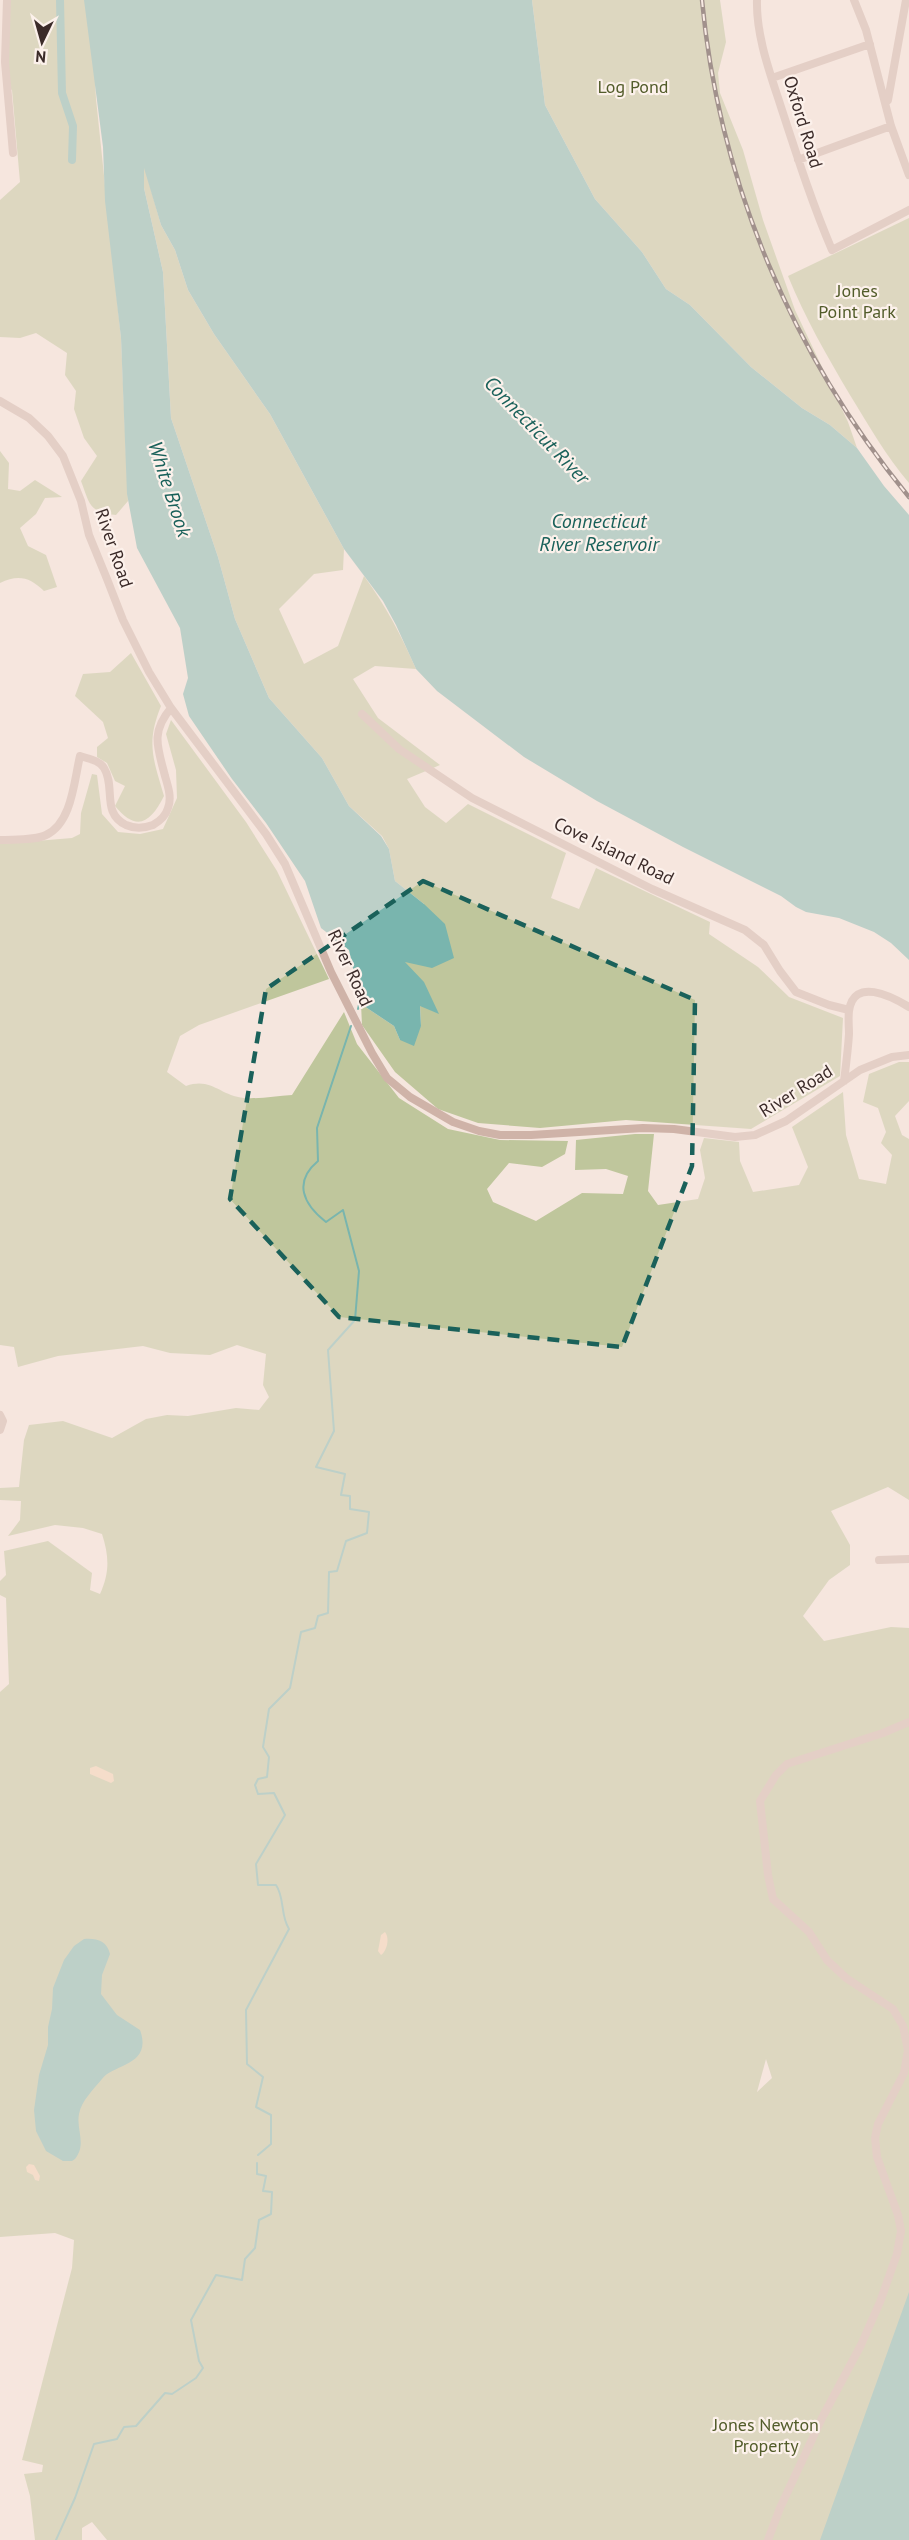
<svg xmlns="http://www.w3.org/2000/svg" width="909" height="2540" viewBox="0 0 909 2540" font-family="'PT Sans',sans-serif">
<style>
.green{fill:#bfc69c;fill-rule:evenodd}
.sand{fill:#f3d2b2}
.water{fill:#79b5ae}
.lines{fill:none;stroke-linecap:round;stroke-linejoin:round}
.stream{stroke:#79b5ae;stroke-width:2}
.canal{stroke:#79b5ae;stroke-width:8}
.street{stroke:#cfb3a8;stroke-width:8}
.rail-casing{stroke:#3b2b29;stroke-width:4.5}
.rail{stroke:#fcf1eb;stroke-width:2;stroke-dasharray:7;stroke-linecap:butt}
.marked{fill:none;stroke:#1a615a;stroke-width:4.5;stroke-dasharray:12 8;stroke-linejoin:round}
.labels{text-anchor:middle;stroke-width:4.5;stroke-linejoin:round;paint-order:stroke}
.park-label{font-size:18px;fill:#525c2a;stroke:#fcf1eb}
.street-label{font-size:18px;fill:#3b2b29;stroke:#fcf1eb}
.water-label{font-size:20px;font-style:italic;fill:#1a615a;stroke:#fcf1eb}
</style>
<rect width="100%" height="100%" fill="#f5e6de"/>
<!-- green -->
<path class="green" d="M 9,0 L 91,0 L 96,99 L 121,338 L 128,501 L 116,515 C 89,512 90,505 81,481 L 97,456 L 84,438 L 74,409 L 76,391 L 65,375 L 67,353 L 36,333 L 20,338 L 0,337 L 0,200 L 20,182 L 12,90 L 7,87 Z
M 532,0 L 720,0 L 726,42 L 718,73 L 720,93 L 743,150 L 763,220 L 795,310 L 848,422 L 857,448 L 830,425 L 802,408 L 751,367 L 690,305 L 666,289 L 642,252 L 595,199 L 545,105 Z
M 144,165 L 161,225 L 175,250 L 188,290 L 214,334 L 270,414 L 344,549 L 343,570 L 314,574 L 279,609 L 304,664 L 338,646 L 364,576 C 386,606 401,635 416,669 L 375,666 L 353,679 L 378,718 L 440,765 L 407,779 L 425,807 L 446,823 L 468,804 L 566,853 L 551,898 L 579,909 L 596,868 L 710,922 L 709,934 L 758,967 L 789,997 L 843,1018 L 840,1076 L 751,1129 L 626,1120 L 540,1128 L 478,1123 L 438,1109 L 395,1072 L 362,1025 L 361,1004 L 394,1026 L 400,1040 L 421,1026 L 420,1005 L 438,1013 L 404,961 L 424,904 L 395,881 L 389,849 L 382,836 L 349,806 L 322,758 L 269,698 L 235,619 L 218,557 L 171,418 L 163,272 L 144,188 Z
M 909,218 L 909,483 C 886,456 869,426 850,395 C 827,356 805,318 788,276 Z
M 0,451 L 9,463 L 8,489 L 20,491 L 35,480 L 62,497 L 45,498 L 36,514 L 20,528 L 28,546 L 46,555 L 57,587 L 44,591 C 30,577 18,574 0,583 Z
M 131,653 L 161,706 C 146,743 153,758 164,796 C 151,822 137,833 115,806 L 125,786 L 115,781 L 107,763 L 97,757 L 97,747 L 108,738 L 103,722 L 75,696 L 83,674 L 110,672 Z
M 171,720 L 246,822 L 277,871 L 329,979 L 199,1025 L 180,1036 L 167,1072 L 186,1086 C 212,1077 220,1096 244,1098 C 260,1099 276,1096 292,1095 L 344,1012 L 357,1044 L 399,1098 L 448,1129 L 500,1140 L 568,1141 L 565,1154 L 542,1167 L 509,1163 L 487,1189 L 493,1202 L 536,1221 L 582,1193 L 623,1194 L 628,1176 L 606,1169 L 575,1170 L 576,1140 L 635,1134 L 654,1134 L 648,1191 L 658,1205 L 698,1199 L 705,1178 L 700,1150 L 704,1138 L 739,1142 L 740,1161 L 753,1192 L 799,1185 L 808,1167 L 792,1127 L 843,1092 L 846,1135 L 859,1179 L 886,1184 L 892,1155 L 881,1143 L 886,1132 L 878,1108 L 863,1102 L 869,1074 L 899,1062 L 909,1062 L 909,1101 L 895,1116 L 902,1135 L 909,1139 L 909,1500 L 888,1487 L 831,1511 L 850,1545 L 850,1565 L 829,1580 L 803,1616 L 824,1641 L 891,1627 L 909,1628 L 909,2315 L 837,2540 L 107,2540 L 92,2522 L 82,2528 L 82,2540 L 35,2540 L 30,2496 L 24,2474 L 42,2472 L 43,2465 L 22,2460 L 72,2268 L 74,2240 L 55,2233 L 0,2237 L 0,1692 L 9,1684 L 6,1598 L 0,1595 L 0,1581 L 6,1575 L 4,1551 L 48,1541 L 92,1573 L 90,1590 L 100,1594 C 110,1572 109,1556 102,1534 L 83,1528 L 55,1525 L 8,1536 L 20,1520 L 21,1501 L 0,1500 L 0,1488 L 19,1487 L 24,1440 L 29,1425 L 63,1421 L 112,1438 L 146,1419 L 167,1415 L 188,1416 L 236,1408 L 259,1410 L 269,1397 L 263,1385 L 266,1354 L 237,1345 L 210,1355 L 170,1353 L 143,1346 L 58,1356 L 18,1367 L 14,1347 L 0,1345 L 0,844 L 72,838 L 80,834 L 81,813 L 92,774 L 97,775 L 102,814 L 118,832 L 140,834 L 163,829 L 177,798 L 176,770 L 166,734 ZM 766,2059 L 772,2078 L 757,2092 Z"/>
<!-- sand -->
<path class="sand" d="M 96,1766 L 113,1774 L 114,1781 L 111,1783 L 90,1774 L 90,1768 Z
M 385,1932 C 390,1938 387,1951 381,1955 L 378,1951 L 381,1935 Z
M 29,2164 L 34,2165 L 40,2176 L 39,2181 L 35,2180 L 33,2175 L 27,2172 L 26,2167 Z"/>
<!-- water -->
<path class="water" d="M 84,0 L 532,0 L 545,105 L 595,199 L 642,252 L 666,289 L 690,305 L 751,367 L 802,408 L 830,425 L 857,448 L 884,486 L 909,515 L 909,960 L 891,943 L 874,932 L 839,918 L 806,912 L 796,907 L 781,896 L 683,847 L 597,801 L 524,757 L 437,691 L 416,669 L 396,625 L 383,601 L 344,549 L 270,414 L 214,334 L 188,290 L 175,250 L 161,225 L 144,168 L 144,188 L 163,272 L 171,418 L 218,557 L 235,619 L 269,698 L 322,758 L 349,806 L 381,836 L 389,849 L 395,881 L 424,904 L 445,924 L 454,958 L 432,968 L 405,962 L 424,982 L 439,1014 L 420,1006 L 421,1026 L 414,1046 L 400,1040 L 394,1026 L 361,1004 L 349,950 L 321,928 L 305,881 L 266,823 L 232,779 L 189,716 L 183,694 L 188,678 L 180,628 L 137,548 L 127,494 L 121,338 L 105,201 L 103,147 Z
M 84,1939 C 97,1938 107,1941 110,1954 L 102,1975 L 101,1994 L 117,2015 L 140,2030 C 153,2066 113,2064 102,2079 C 94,2089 81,2101 79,2114 C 76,2130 87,2144 75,2159 L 72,2161 L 63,2161 L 46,2151 L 36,2131 L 34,2110 L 39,2075 L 48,2045 L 48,2027 L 52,2009 L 53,1988 L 64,1960 L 74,1946 Z
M 909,2292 L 909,2540 L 820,2540 Z"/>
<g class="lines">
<!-- stream -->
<path class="stream" d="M 358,1009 L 360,1000
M 258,2155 L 271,2144 L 271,2115 L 256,2107 L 263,2077 L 247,2064 L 246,2010 L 289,1929 C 280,1915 285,1898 276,1885 L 258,1885 L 256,1864 L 285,1815 L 274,1793 L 258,1794 L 255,1785 L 258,1779 L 267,1777 L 269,1757 L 263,1747 L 269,1709 L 290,1688 L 301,1632 L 315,1628 L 318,1616 L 328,1613 L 329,1572 L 337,1571 L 346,1541 L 367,1533 L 369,1512 L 350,1509 L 350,1496 L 341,1495 L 345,1474 L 316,1467 L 334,1431 L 328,1350 L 355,1320 L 359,1271 L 343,1210 L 326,1222 C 303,1204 293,1182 318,1161 L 317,1128 L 351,1026
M 56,2540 L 75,2498 L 94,2444 L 117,2439 L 124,2427 L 136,2426 L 165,2393 L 172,2394 L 196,2378 L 203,2368 L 199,2361 L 191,2320 L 216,2275 L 242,2280 L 245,2259 L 255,2248 L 259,2220 L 271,2214 L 272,2192 L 263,2191 L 266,2176 L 257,2174 L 257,2163"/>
<!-- canal -->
<path class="canal" d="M 60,0 L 62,93 L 73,126 L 72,160"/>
<!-- street -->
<path class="street" d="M 7,0 L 5,62 L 13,153
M 757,0 C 756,36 770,73 781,107 C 797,156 812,203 832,250 L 909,210
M 854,0 L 866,30 L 891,126 L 909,175
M 772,78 L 870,44
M 888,100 L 906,0
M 798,160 L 891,126
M 0,401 L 29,418 L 48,436 L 63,456 L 81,501 L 89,535 L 107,579 L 123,620 L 149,672 L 171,708 L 266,834 L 285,864 L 331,972 L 372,1053 L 387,1078 L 410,1097 L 453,1122 L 479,1131 L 500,1135 L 531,1135 L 643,1128 L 674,1129 L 735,1137 L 755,1135 L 786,1121 L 860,1070 L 892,1057 L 909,1055
M 362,714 L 399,749 L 472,798 L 652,889 L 745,930 L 764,945 L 780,971 L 796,992 L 829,1005 L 849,1010
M 0,840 C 14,839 33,841 46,835 C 72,823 74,781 80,756 C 89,759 99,760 104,768 C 116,787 101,813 126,825 C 135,829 145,828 153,825 C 160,821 166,815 168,808 C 172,798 168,786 165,776 C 158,748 150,733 171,708
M 844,1081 C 846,1065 848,1050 849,1034 C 849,1027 848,1018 849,1011 C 854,977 891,996 909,1007
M 0,1415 L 3,1421 L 0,1430
M 879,1560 L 909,1559
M 768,2540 L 780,2508 L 822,2418 L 861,2345 L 880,2302 L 897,2254 L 901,2231 L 898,2215 L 877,2157 L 875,2138 L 878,2124 L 904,2073 L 908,2050 L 903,2026 L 893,2009 L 846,1978 L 827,1960 L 809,1932 L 773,1899 L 768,1875 L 760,1801 L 776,1775 L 787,1764 L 883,1733 L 909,1722"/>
<defs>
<path id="rail" d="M 702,0 C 719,182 793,356 909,497"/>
</defs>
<!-- rail casing -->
<use href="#rail" class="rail-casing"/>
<!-- rail -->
<use href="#rail" class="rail"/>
</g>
<!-- marked area -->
<path d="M0 0H909V2540H0ZM 423,881 L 695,1000 L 692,1166 L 622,1347 L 339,1317 L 230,1199 L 266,989 Z" fill="#f5e6de" fill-opacity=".55" fill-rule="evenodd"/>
<path class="marked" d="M 423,881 L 695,1000 L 692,1166 L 622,1347 L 339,1317 L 230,1199 L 266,989 Z"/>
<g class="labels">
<!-- park labels -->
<g class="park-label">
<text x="633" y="93">Log Pond</text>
<text x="857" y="297">Jones<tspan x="857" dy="21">Point Park</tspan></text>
<text x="766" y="2431">Jones Newton<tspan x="766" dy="21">Property</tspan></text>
</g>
<!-- street labels -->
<g class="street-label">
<text transform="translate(803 122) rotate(73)" y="6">Oxford Road</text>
<text transform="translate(114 548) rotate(71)" y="6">River Road</text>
<text transform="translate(614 851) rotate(26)" y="6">Cove Island Road</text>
<text transform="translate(350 968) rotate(65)" y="6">River Road</text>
<text transform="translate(796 1091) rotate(-32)" y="6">River Road</text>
</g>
<!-- water labels -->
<g class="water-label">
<text transform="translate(537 430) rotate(46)" y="7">Connecticut River</text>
<text transform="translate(170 489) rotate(72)" y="7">White Brook</text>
<text x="599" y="528">Connecticut<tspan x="599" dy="23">River Reservoir</tspan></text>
</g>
</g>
<!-- north arrow -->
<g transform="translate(42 42) rotate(185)" stroke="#fcf1eb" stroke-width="4.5" paint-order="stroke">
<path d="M0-4.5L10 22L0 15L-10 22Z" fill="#3b2b29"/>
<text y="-9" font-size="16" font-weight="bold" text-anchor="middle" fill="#3b2b29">N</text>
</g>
</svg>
